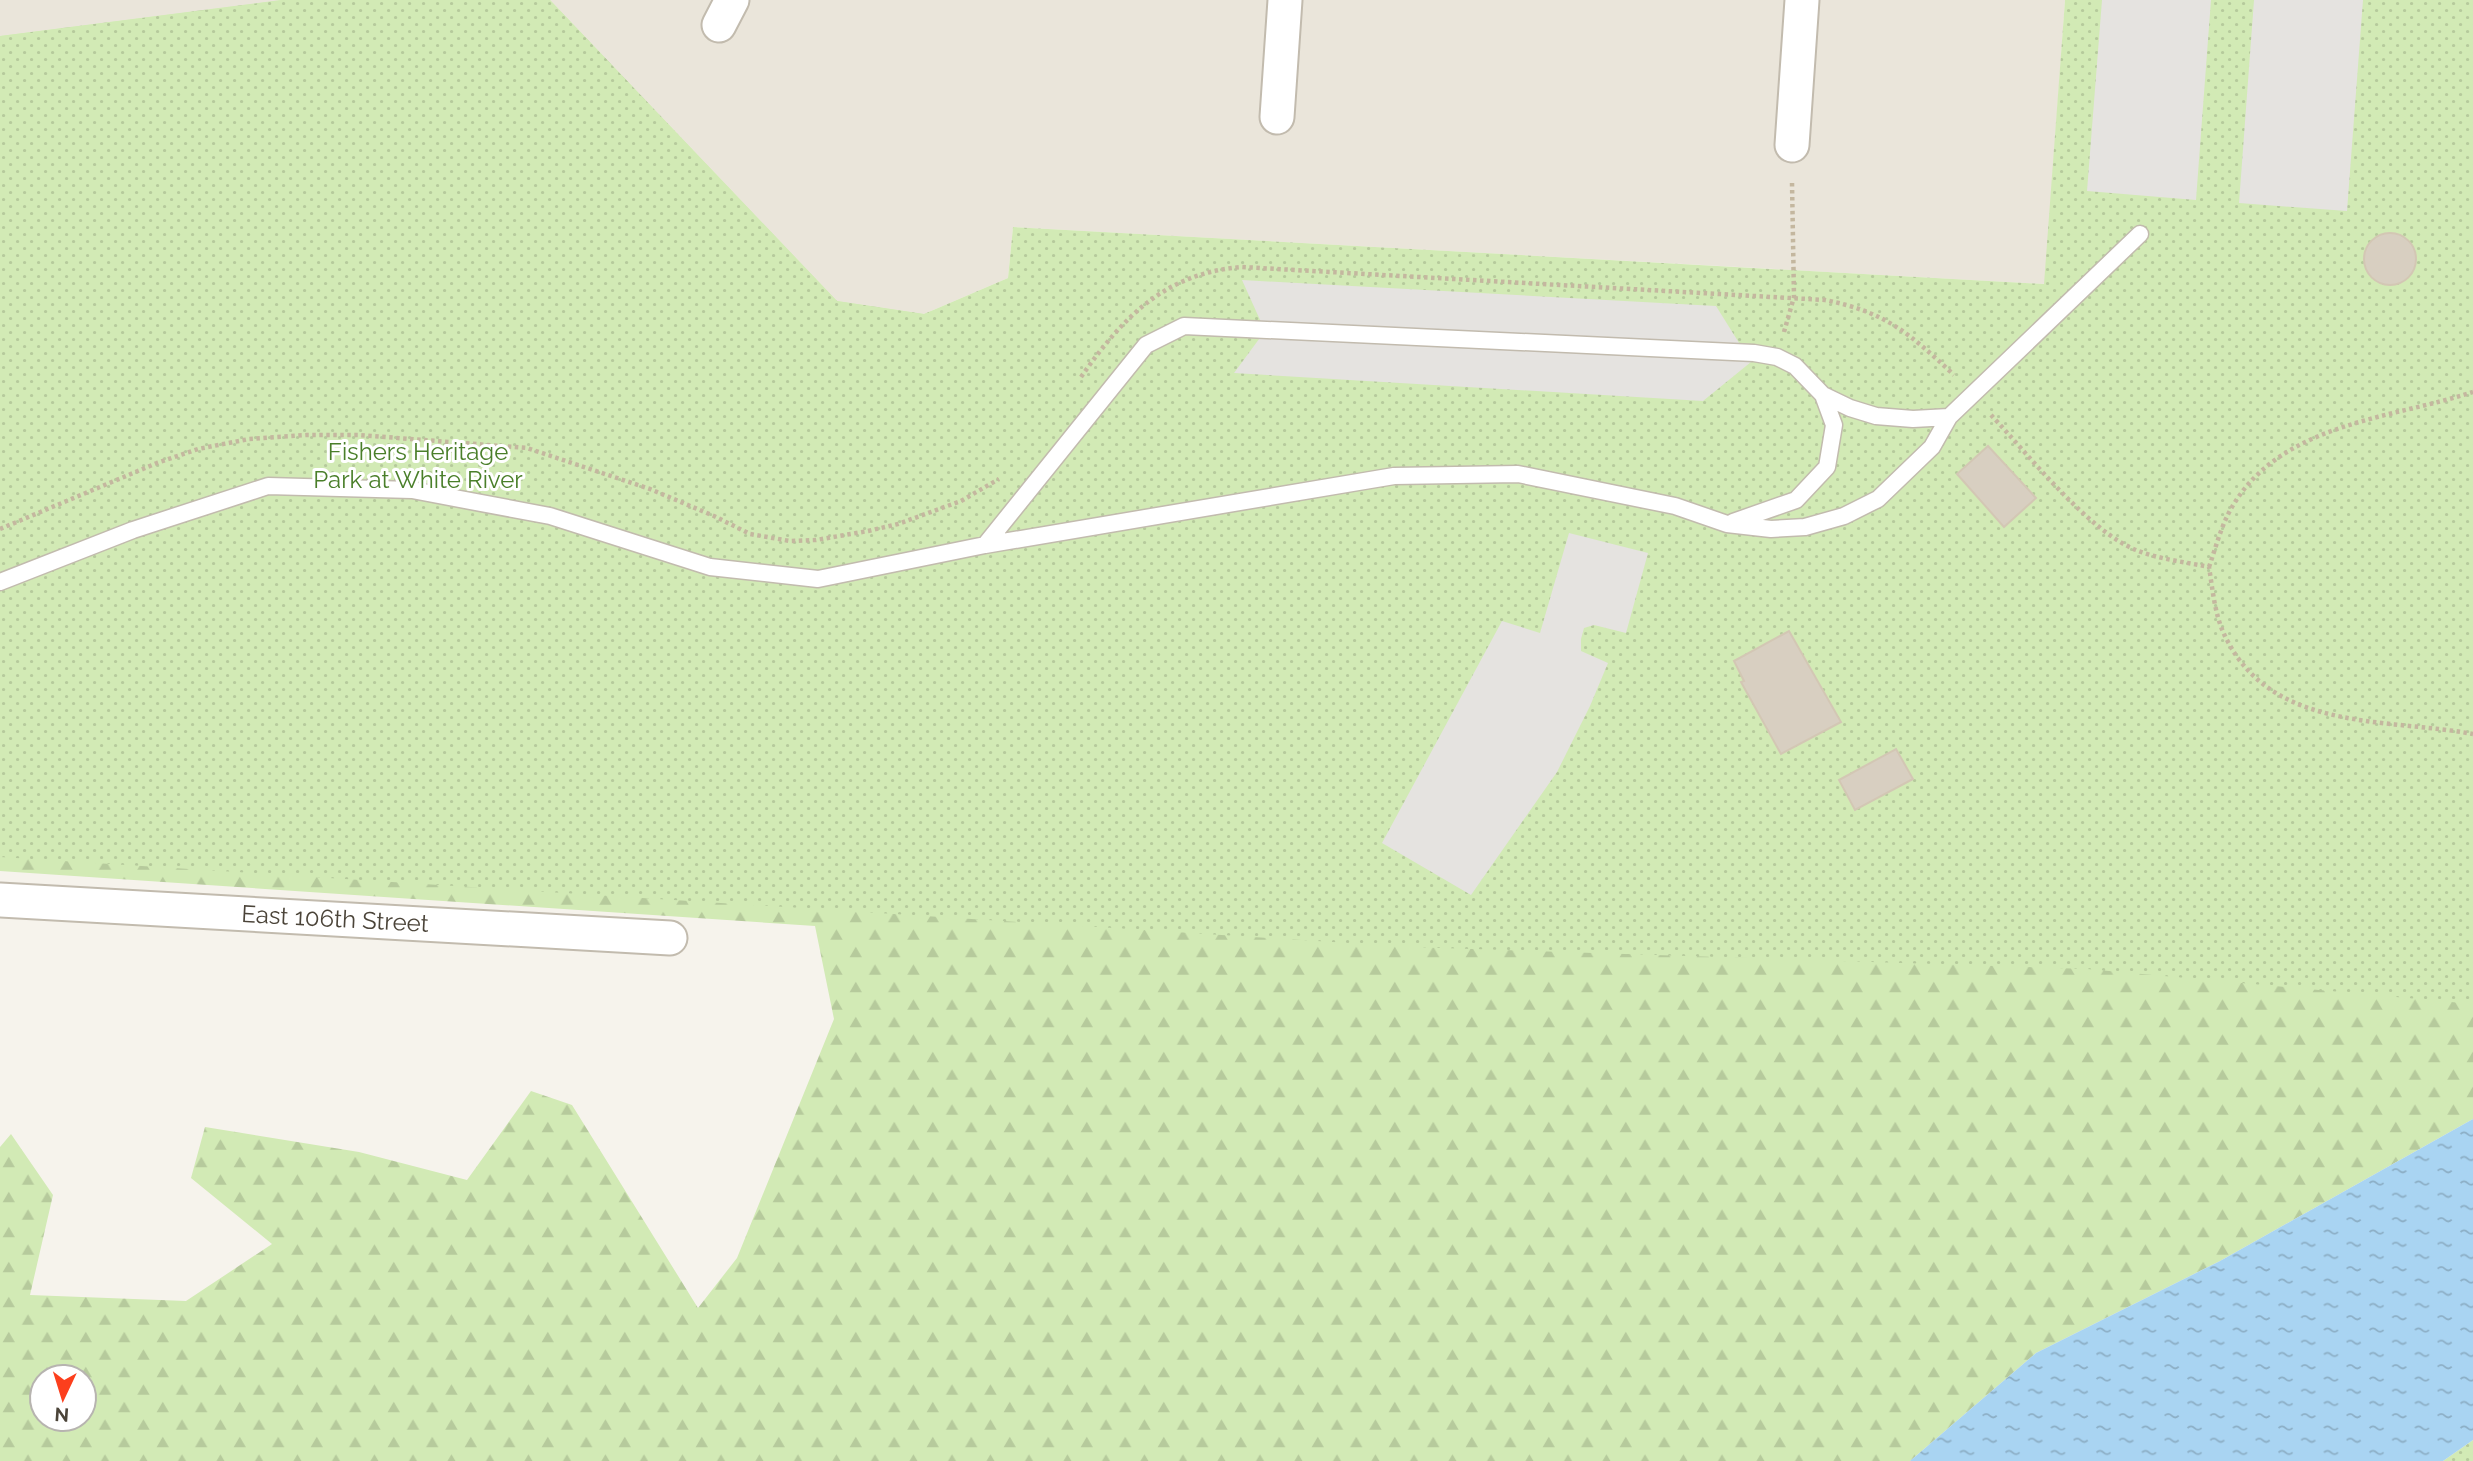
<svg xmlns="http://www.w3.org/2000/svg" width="2473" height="1461" viewBox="0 0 2473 1461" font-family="Raleway,sans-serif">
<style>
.residential{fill:#eae5da}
.forest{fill:url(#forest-firs);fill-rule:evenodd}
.park{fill:url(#park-dots)}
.parking{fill:#e5e3e0}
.water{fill:url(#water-ripples)}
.building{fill:#d8cfc1;stroke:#d3c7b4;stroke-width:2}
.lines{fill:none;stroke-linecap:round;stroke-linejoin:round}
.service-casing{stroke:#c2bbae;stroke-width:19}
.minor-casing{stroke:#c2bbae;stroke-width:37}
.path{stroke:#c4b79f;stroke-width:4.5;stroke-dasharray:3.5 3.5;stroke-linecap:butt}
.service{stroke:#fff;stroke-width:16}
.minor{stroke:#fff;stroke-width:33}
.labels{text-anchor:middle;stroke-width:6;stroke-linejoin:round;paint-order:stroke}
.park-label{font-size:24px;fill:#4a7f2a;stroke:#fff}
.street-label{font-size:24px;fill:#4b4439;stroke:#fff}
</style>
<defs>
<pattern id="forest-firs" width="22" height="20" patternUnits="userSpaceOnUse" patternTransform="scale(1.75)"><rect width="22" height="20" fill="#d2eab5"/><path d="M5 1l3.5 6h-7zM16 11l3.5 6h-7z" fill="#b6ca9c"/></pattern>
<pattern id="park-dots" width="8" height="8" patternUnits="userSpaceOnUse" patternTransform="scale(1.75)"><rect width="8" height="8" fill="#d2eab5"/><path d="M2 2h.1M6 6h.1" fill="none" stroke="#b6ca9c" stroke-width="1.8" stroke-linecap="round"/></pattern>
<pattern id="water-ripples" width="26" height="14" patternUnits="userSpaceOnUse" patternTransform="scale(1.75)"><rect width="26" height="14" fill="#a9d4f2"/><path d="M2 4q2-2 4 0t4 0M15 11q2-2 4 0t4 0" fill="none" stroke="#8caec5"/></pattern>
</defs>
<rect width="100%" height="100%" fill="#f6f3ec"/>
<!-- residential -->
<path class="residential" d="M 0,0 L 283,0 L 0,36 Z
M 550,0 L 2065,0 L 2045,284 L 1013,227 L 1008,278 L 924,314 L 837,301 Z"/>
<!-- forest -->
<path class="forest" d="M 281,0 L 550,0 L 837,301 L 924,314 L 1042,270 L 2473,775 L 2473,1119 L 2220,1261 L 2036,1353 L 1910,1461 L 0,1461 L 0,1147 L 11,1134 L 53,1195 L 30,1295 L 186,1301 L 272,1244 L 191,1178 L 205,1127 L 359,1152 L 467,1180 L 531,1091 L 572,1105 L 698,1308 L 737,1258 L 834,1019 L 815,926 L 0,871 L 0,36 ZM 42,1377 L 84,1377 L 84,1419 L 42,1419 Z"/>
<!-- park -->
<path class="park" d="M 283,0 L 550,0 L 837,301 L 924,314 L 1008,278 L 1013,227 L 2044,284 L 2065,0 L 2473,0 L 2473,1004 L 2087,969 L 1411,947 L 0,857 L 0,36 Z
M 2473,1440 L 2473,1461 L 2443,1461 Z"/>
<!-- parking -->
<path class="parking" d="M 2102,0 L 2211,0 L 2196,200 L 2087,191 Z
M 2254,0 L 2363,0 L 2347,211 L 2239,203 Z
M 1242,280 L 1716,306 L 1751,362 L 1703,401 L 1234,373 L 1265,331 Z
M 1569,533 L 1648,553 L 1626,633 L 1594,625 L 1584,628 L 1581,639 L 1581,651 L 1608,663 L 1590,706 L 1557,772 L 1471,895 L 1382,843 L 1502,621 L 1540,633 Z"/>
<!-- water -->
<path class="water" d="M 2473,1119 L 2473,1440 L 2443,1461 L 1910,1461 L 2036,1353 L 2220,1261 Z"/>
<!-- building -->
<path class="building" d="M2364 259a26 26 0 1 1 52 0a26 26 0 1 1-52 0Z
M 1988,446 L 2036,498 L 2004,527 L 1957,474 Z
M 1789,631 L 1841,722 L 1781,754 L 1741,682 L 1744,681 L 1734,661 Z
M 1896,749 L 1913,779 L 1855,810 L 1839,780 Z"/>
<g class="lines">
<defs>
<path id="service" d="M 1733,522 L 1796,500 L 1827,467 L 1834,425 L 1823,395
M 985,545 L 1146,345 L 1184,326 L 1754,353 L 1777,357 L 1795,366 L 1823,395 L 1850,408 L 1876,416 L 1913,419 L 1949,417
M 0,582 L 133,530 L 268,486 L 412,490 L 550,516 L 710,567 L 818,579 L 985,545 L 1394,476 L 1518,474 L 1675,506 L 1727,524 L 1771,529 L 1805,527 L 1844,516 L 1878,499 L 1932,447 L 1949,417 L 2140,234"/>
<path id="minor" d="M 719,25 L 732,0
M 1277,117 L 1285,0
M 1792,145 L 1802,0
M 0,900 L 670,938"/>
</defs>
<!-- service casing -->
<use href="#service" class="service-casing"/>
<!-- minor casing -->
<use href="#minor" class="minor-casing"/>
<!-- path -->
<path class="path" d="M 1784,332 L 1794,297 L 1792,182
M 1081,377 C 1123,317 1165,273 1242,267 L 1825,300 C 1886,312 1910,334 1954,375
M 1991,415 C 2027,453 2088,531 2136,550 C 2158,559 2185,562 2209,567 C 2213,592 2215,618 2227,640 C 2274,732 2387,718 2473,734
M 0,529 L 157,463 L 198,449 L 249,439 L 307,435 L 359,435 L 527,448 L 650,489 L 714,516 L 750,534 L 790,541 L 816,540 L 868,531 L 898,524 L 961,501 L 999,479
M 2209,567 C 2216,547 2221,526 2232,507 C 2281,423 2390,419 2473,392"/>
<!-- service -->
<use href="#service" class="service"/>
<!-- minor -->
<use href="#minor" class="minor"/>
</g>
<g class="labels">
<!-- park labels -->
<g class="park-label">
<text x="418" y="460">Fishers Heritage<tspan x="418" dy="28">Park at White River</tspan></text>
</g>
<!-- street labels -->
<g class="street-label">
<text transform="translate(335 919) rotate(3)" y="8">East 106th Street</text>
</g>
</g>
<!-- north arrow -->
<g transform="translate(63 1398) rotate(184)"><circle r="33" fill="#ffffff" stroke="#b7b4b0" stroke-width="2"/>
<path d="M0-5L12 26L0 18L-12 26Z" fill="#fc3f1d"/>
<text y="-10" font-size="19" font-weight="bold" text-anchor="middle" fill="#4b4439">N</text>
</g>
</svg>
